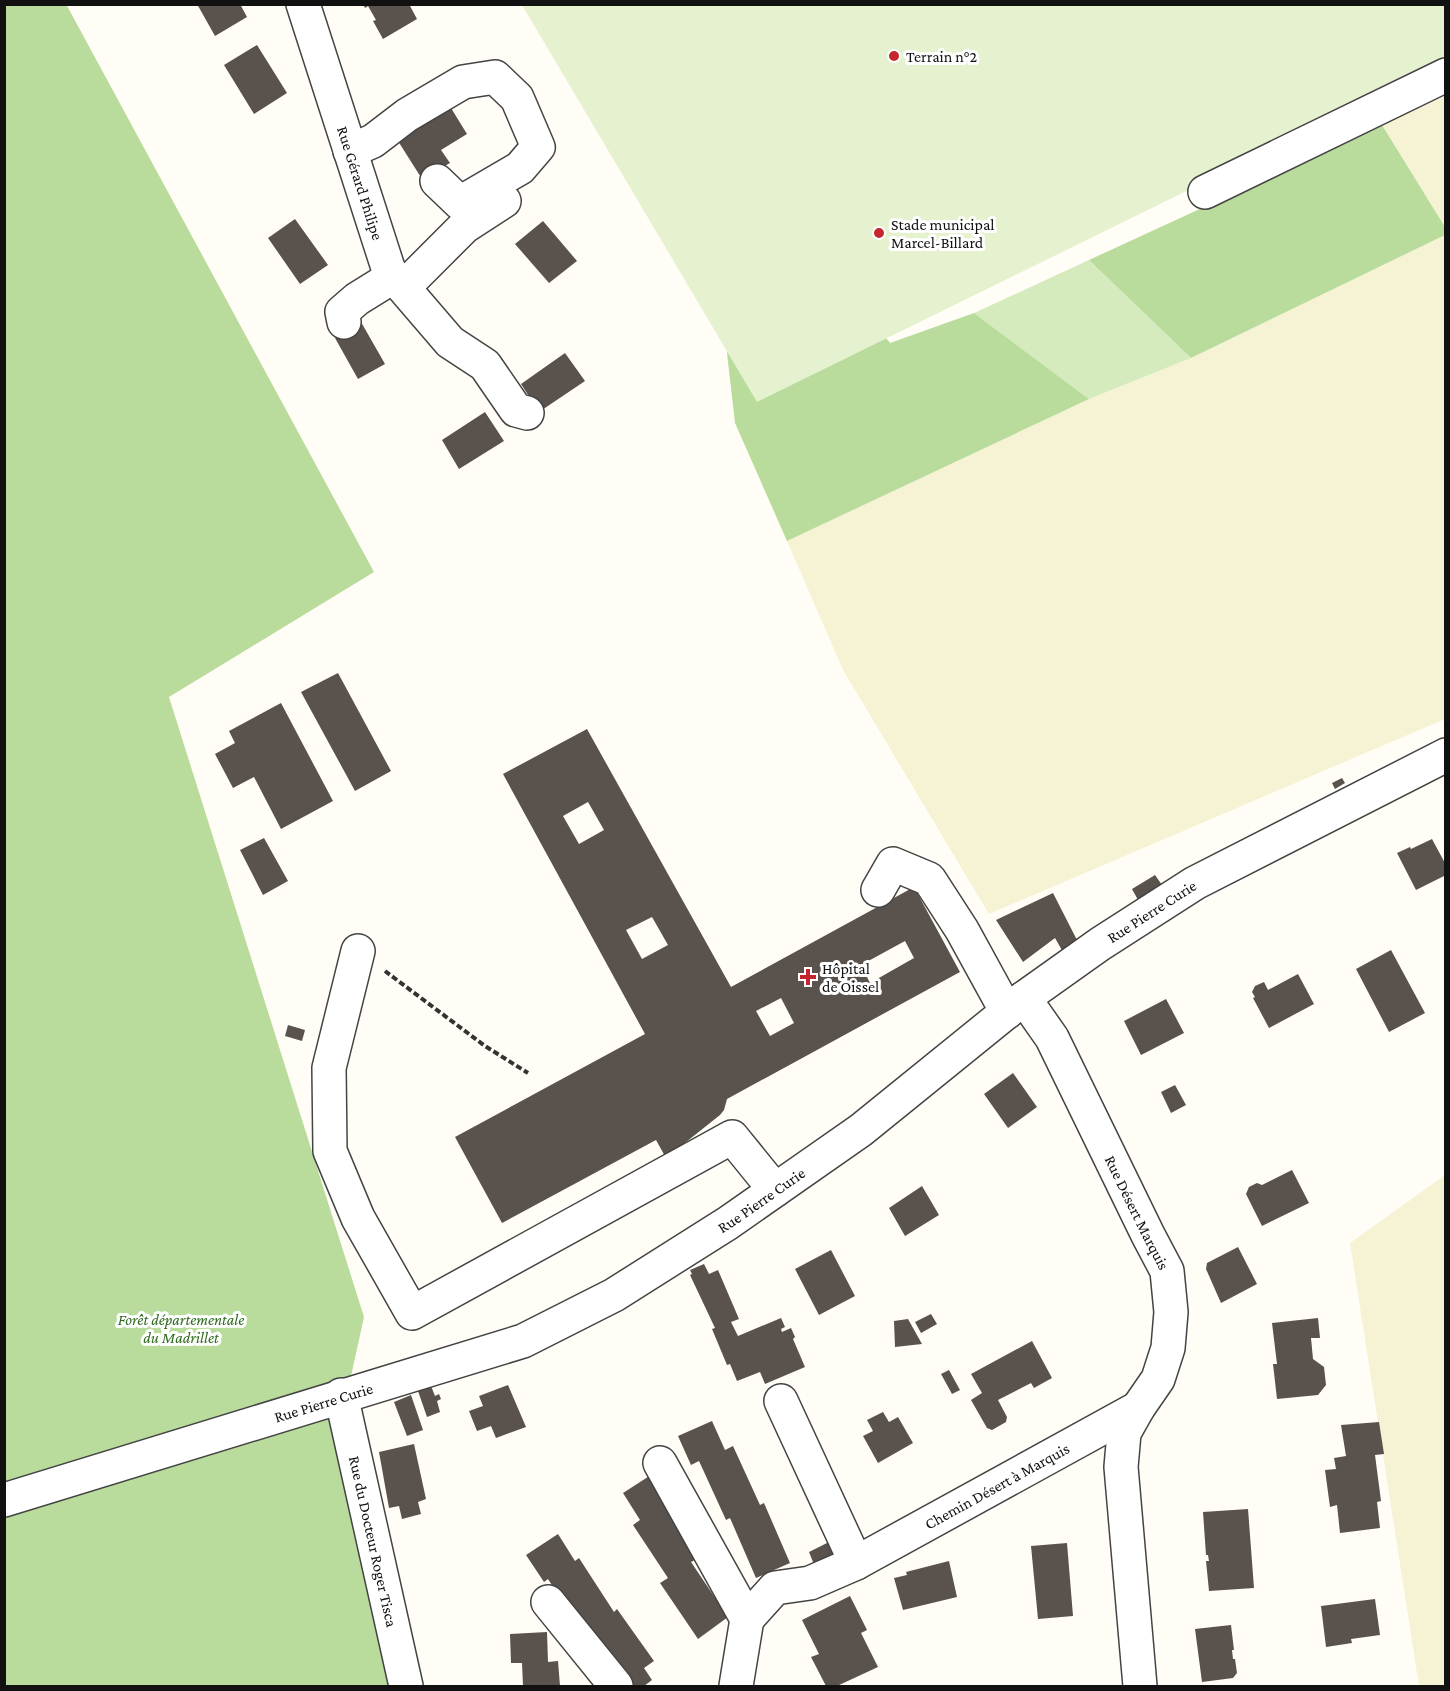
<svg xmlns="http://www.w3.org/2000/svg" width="1450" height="1691" viewBox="0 0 1450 1691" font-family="'Crimson Pro',serif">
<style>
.farmland{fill:#f6f3d4}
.green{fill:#d5ebbd}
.forest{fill:#b9dc9c}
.pitch{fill:#e6f2cf}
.building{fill:#5a524d;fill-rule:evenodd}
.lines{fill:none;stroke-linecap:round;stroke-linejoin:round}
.minor-casing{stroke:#444;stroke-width:36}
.path{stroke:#333;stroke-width:4;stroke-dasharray:6 3;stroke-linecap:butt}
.minor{stroke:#fff;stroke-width:33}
.poi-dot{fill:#c4262e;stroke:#fff;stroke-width:2}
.labels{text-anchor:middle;stroke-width:6;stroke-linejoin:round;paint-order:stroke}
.poi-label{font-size:16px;fill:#111;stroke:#fff;text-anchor:start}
.street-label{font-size:16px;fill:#111;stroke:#fff}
.park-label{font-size:16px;font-style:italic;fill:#2f6b1f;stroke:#fff}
</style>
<rect width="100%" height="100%" fill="#fffdf5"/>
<!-- farmland -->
<path class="farmland" d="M 1445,96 L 1445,227 L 1382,125 Z
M 1445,235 L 1445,719 L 989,914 L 843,670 L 787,541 L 1089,399 L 1191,358 Z
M 1445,1175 L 1445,1686 L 1419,1686 L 1350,1243 Z"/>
<!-- green -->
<path class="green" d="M 1089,260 L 1191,358 L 1089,399 L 974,313 Z"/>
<!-- forest -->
<path class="forest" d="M 66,4 L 374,572 L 169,697 L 364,1317 L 340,1426 L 390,1686 L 5,1686 L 4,5 Z
M 1382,125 L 1445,227 L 1445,235 L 1191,358 L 1089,260 Z
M 801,225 L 890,343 L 974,313 L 1089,399 L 787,541 L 735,423 L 727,353 Z"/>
<!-- pitch -->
<path class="pitch" d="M 522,5 L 1445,5 L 1445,64 L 757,402 Z"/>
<!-- building -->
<path class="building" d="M 197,4 L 240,4 L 247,17 L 215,36 Z
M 363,4 L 409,4 L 417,19 L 383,39 L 373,21 L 376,20 L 368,6 L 365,8 Z
M 257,45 L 287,93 L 254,114 L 224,65 Z
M 451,108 L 467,134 L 441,150 L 450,163 L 422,179 L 398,141 Z
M 295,219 L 328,265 L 300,284 L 268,238 Z
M 543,221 L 577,261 L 549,283 L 515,244 Z
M 361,322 L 385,364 L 358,379 L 335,338 Z
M 565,353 L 585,381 L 539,412 L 521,384 Z
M 485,412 L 504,441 L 459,469 L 442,440 Z
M 338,673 L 391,771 L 355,791 L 301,692 Z
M 281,703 L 333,801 L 281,829 L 254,777 L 233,788 L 215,754 L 235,743 L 229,731 Z
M 587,729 L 731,987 L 914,887 L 960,972 L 727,1099 L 724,1110 L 720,1115 L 666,1158 L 656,1140 L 502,1223 L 455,1137 L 645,1034 L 503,774 ZM 588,802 L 604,830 L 579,844 L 563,816 ZM 652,917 L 668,945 L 642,959 L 626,930 ZM 905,941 L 914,958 L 870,983 L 861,965 ZM 781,998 L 794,1023 L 770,1036 L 756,1011 Z
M 1342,778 L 1345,783 L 1335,789 L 1332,783 Z
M 264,838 L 288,881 L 263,895 L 240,850 Z
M 1432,839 L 1446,865 L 1446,875 L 1416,890 L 1397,853 L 1410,847 L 1411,849 Z
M 1155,875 L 1162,885 L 1138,900 L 1132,889 Z
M 1053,893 L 1078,942 L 1063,952 L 1055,938 L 1023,962 L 996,920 Z
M 1391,950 L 1425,1013 L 1389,1032 L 1356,969 Z
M 1298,974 L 1314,1004 L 1269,1028 L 1253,998 L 1255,997 L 1252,992 L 1255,986 L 1264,982 L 1268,990 Z
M 1166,999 L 1184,1033 L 1141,1055 L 1124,1021 Z
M 288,1025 L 305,1030 L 302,1041 L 285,1036 Z
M 1013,1073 L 1037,1107 L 1008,1128 L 984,1094 Z
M 1175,1085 L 1186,1105 L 1171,1113 L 1161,1092 Z
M 1292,1170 L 1309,1203 L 1262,1226 L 1246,1194 L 1249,1187 L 1257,1183 L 1262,1185 Z
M 922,1186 L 939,1215 L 905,1236 L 889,1208 Z
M 1238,1247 L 1257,1284 L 1221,1303 L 1206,1269 L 1207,1263 Z
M 831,1250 L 855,1296 L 819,1315 L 795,1269 Z
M 704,1264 L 709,1274 L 718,1270 L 739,1319 L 731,1322 L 738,1336 L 781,1318 L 785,1327 L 781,1329 L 782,1332 L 791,1328 L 795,1337 L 793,1339 L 805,1367 L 765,1384 L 760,1372 L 737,1381 L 730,1364 L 727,1365 L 712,1329 L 715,1328 L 690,1275 L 692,1274 L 690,1270 Z
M 931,1314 L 937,1324 L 921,1333 L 915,1322 Z
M 1318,1318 L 1320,1338 L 1311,1338 L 1313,1359 L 1324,1367 L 1326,1385 L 1318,1395 L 1277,1399 L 1273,1364 L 1277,1364 L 1272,1323 Z
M 908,1319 L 922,1344 L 895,1347 L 894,1321 Z
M 1032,1341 L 1052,1378 L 1034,1388 L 1031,1383 L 998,1400 L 1007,1417 L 1006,1422 L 992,1430 L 987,1428 L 971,1400 L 982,1393 L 971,1374 Z
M 949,1370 L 960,1390 L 952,1394 L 941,1374 Z
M 508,1385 L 526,1427 L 496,1438 L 491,1426 L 477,1431 L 469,1411 L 483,1406 L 479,1396 Z
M 431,1386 L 435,1396 L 439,1394 L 441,1399 L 437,1401 L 440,1412 L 427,1417 L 418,1391 Z
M 411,1395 L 423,1430 L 407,1436 L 394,1402 Z
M 883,1412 L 889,1422 L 898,1417 L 913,1443 L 878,1463 L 863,1436 L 873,1431 L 867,1420 Z
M 712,1421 L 725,1450 L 733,1446 L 760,1505 L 764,1503 L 790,1563 L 756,1578 L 730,1518 L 726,1520 L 699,1461 L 691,1465 L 678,1436 Z
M 1379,1422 L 1384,1454 L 1375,1455 L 1381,1501 L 1377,1502 L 1380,1528 L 1340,1533 L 1337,1505 L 1330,1507 L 1325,1470 L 1336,1469 L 1334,1458 L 1346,1456 L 1341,1425 Z
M 414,1444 L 426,1499 L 418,1502 L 421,1514 L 402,1519 L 399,1506 L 389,1508 L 379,1452 Z
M 654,1473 L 699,1558 L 691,1562 L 728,1617 L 698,1639 L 660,1583 L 668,1578 L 633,1525 L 640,1520 L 623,1493 Z
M 1248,1509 L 1254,1588 L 1209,1591 L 1206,1561 L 1209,1561 L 1208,1555 L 1206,1555 L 1203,1512 Z
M 558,1534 L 575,1561 L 579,1558 L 614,1612 L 617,1609 L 654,1661 L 644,1668 L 652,1680 L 644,1686 L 630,1686 L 582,1632 L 548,1579 L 544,1582 L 526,1555 Z
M 829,1542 L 836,1556 L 815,1567 L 809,1552 Z
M 1067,1543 L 1073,1616 L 1038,1619 L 1031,1546 Z
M 949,1561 L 957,1597 L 903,1610 L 894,1578 L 907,1575 L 906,1572 Z
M 850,1596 L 867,1630 L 861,1633 L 878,1667 L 837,1686 L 826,1686 L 811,1657 L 819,1654 L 802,1620 Z
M 1375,1599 L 1380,1635 L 1351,1639 L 1352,1643 L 1326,1647 L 1321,1606 Z
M 1231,1625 L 1234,1650 L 1232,1650 L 1233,1659 L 1235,1659 L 1237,1673 L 1233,1678 L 1202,1682 L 1195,1629 Z
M 547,1632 L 548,1662 L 558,1661 L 560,1686 L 523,1686 L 522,1663 L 511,1663 L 510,1634 Z"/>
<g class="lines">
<defs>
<g id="minor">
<path id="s1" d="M 303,4 L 389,271 L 450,342 L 485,365 L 516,410 L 527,413"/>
<path d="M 350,151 L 373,141 L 407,115 L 463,82 L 495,77 L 517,98 L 538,147 L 520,168 L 460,203 L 437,181"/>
<path d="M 1205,192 L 1446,75"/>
<path d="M 404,287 L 464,227 L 504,201"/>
<path d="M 344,322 L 342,312 L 357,299 L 394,276"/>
<path d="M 878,890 L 893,864 L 929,879 L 962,930 L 1007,1012"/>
<path d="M 358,951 L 329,1068 L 330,1151 L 358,1218 L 412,1313 L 732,1137 L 775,1190"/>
<path id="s2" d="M 1024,998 L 1052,1038 L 1148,1235 L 1167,1271 L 1171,1312 L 1168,1348 L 1158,1379 L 1138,1408 L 1124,1433 L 1121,1467 L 1140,1686"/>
<path id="s3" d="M 341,1395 L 406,1686"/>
<path d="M 781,1401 L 856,1563"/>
<path d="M 660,1463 L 747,1619 L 736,1686"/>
<path id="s4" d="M 4,1500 L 523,1341 L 614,1295 L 728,1223 L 861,1130 L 1024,998 L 1100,944 L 1195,883 L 1446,755"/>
<path d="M 548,1602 L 616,1686"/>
<path id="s5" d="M 747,1619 L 775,1588 L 810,1583 L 856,1563 L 1138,1408"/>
</g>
</defs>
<!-- minor casing -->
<use href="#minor" class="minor-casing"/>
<!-- path -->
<path class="path" d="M 385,971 L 485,1046 L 528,1073"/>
<!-- minor -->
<use href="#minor" class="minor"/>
</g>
<!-- markers -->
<g class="poi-dot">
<circle cx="894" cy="56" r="6"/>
<circle cx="879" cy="233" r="6"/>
<path d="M805 968h6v6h6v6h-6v6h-6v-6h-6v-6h6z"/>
</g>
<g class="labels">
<!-- poi labels -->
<g class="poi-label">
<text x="906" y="62">Terrain n°2</text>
<text x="891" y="230">Stade municipal<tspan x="891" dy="18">Marcel-Billard</tspan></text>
<text x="822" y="974">Hôpital<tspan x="822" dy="18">de Oissel</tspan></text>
</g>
<!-- street labels -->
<g class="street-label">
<text dy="6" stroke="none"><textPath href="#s1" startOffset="188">Rue Gérard Philipe</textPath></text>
<text dy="6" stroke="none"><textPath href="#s4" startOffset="1306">Rue Pierre Curie</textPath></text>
<text dy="6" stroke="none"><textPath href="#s4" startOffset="820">Rue Pierre Curie</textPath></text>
<text dy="6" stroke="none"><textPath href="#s2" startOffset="243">Rue Désert Marquis</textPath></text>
<text dy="6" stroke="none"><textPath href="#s4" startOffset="334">Rue Pierre Curie</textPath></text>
<text dy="6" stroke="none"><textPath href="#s5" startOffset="288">Chemin Désert à Marquis</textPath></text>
<text dy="6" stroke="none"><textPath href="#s3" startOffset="150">Rue du Docteur Roger Tisca</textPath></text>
</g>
<!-- park labels -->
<g class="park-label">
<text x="181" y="1325">Forêt départementale<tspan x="181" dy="18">du Madrillet</tspan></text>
</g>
</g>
<!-- border -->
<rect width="1450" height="1691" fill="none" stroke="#111111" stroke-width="12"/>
</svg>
